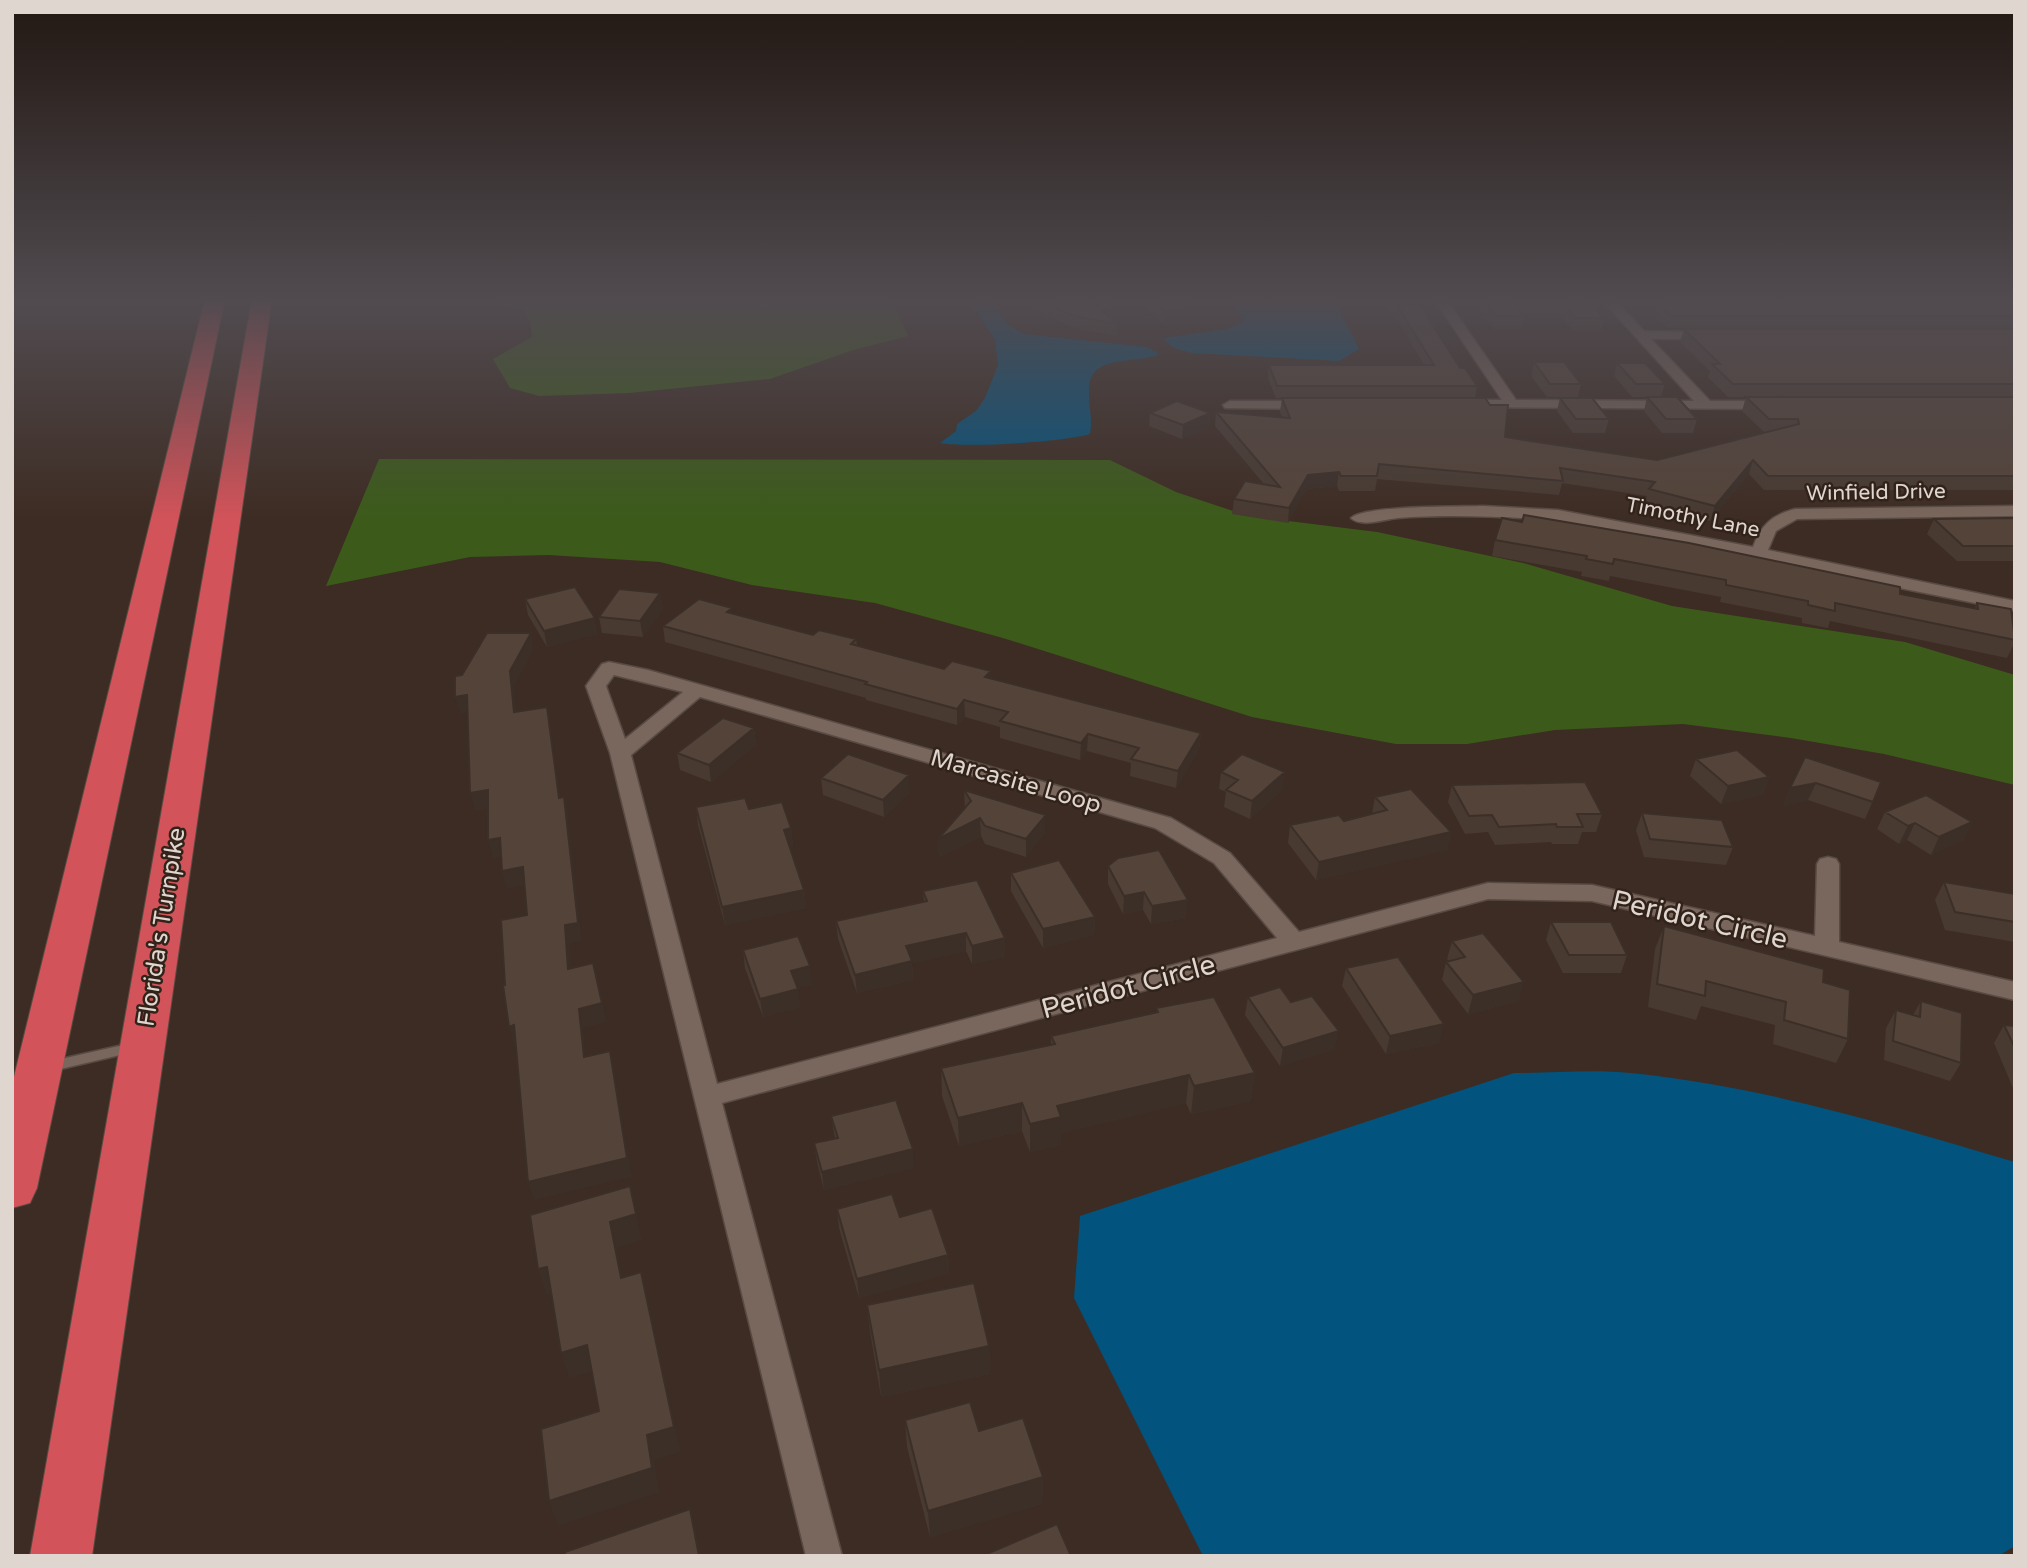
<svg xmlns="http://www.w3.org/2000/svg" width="2027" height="1568" viewBox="0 0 2027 1568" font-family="'Varela Round',sans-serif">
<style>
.green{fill:#3c5b1a}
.water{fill:#02537e}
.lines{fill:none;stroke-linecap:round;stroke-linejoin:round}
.service-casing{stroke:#584b43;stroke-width:3}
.minor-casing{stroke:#584b43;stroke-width:3}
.motorway-casing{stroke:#584b43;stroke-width:2}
.service{fill:#79665c;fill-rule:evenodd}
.minor{fill:#79665c;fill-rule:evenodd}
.motorway{fill:#d25359;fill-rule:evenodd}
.wall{fill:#483a31}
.shaded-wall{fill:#3b2f28}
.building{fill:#544339;stroke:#3b2f28;stroke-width:2}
.labels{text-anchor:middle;stroke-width:5;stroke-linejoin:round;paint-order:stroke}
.far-street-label{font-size:21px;fill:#e0d6d0;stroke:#32231a}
.street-label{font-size:24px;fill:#e0d6d0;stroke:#32231a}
.near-street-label{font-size:28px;fill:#e0d6d0;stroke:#32231a}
</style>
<rect width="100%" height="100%" fill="#3d2c23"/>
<!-- green -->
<path class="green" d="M 478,299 L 891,299 L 908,336 L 853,350 L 770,379 L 629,393 L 539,396 L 510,388 L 493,359 L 532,337 L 530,321 L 522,309 Z
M 379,459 L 1110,460 L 1176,492 L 1248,516 L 1377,532 L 1523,563 L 1672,606 L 1905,642 L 2015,675 L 2015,785 L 1884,754 L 1791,738 L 1683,724 L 1555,730 L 1467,744 L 1396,744 L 1252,717 L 1003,638 L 875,603 L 752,585 L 660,562 L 549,555 L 470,557 L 326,586 Z"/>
<!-- water -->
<path class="water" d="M 968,299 L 993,299 L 1007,324 L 1024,334 L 1147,347 L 1158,353 L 1158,355 C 1134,364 1091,354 1089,388 C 1088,404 1093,418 1090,434 C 1063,442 968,448 940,443 L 956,431 L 957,424 L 976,411 L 985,398 L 998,365 L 995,340 Z
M 1228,299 L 1334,299 L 1359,349 L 1339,361 L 1192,353 C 1180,350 1170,349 1164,338 L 1227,329 L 1244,321 Z
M 1514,1073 C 1553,1073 1593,1069 1631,1073 C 1761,1086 1890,1125 2015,1162 L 2015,1546 L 1998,1556 L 1203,1556 L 1074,1298 L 1080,1216 Z"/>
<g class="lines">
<defs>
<path id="service" d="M 132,1043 L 137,1045 L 138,1048 L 137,1051 L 52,1071 L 47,1070 L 45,1066 L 47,1062 L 52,1061 Z"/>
<path id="minor" d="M 1097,299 L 1109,299 L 1111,302 L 1105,306 Z
M 1434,299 L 1446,299 L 1516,400 L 1694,401 L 1601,299 L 1614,299 L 1644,331 L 1712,332 L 1712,338 L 1708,339 L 1651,339 L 1710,401 L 1770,401 L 1777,405 L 1770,409 L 1458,407 L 1458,401 L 1463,400 L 1502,400 Z
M 1230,401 L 1308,401 L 1315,405 L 1308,409 L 1225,408 L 1223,405 Z
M 1483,506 L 1558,510 L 1753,547 C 1761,525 1772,515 1795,509 L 2015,506 L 2015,516 L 1797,519 L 1776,531 L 1768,550 L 2015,601 L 2015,611 L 1558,520 C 1505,517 1451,514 1398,518 C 1385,519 1361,528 1351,518 C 1365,505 1459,507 1483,506 Z
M 609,662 L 648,670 L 1171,818 L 1230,853 L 1299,932 L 1488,883 L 1592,885 L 1815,936 L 1817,864 L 1820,859 L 1828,857 L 1836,859 L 1839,864 L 1839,942 L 2015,982 L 2015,1000 L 1592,901 L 1488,899 L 722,1103 L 842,1556 L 806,1556 L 610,753 L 586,686 L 602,664 ZM 614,675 L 683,692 L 625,739 L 606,686 ZM 700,697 L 1155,828 L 1214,863 L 1277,938 L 717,1084 L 631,755 Z"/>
<path id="motorway" d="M 205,299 L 225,299 L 37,1188 L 30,1203 L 12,1208 L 12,1085 Z
M 252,299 L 272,299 L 92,1556 L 30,1556 Z"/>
</defs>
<!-- service casing -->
<use href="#service" class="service-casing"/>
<!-- minor casing -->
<use href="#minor" class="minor-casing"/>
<!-- motorway casing -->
<use href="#motorway" class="motorway-casing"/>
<!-- service -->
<use href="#service" class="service"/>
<!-- minor -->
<use href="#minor" class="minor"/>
<!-- motorway -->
<use href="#motorway" class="motorway"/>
</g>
<!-- wall -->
<path class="wall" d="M 1024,299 L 1088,299 L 1117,324 L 1117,336 L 1074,328 L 1024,304 Z
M 1137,299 L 1194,299 L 1196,306 L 1195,319 L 1163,324 Z
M 1384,299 L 1417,299 L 1416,305 L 1460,368 L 1477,386 L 1475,398 L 1505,437 L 1657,460 L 1764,432 L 1742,411 L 1746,397 L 1728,397 L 1708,377 L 1710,371 L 1680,342 L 1684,329 L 2015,329 L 2015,490 L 1764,490 L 1749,474 L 1710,521 L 1644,504 L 1647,496 L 1562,483 L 1559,495 L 1377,479 L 1375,491 L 1339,491 L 1337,486 L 1306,489 L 1288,523 L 1232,514 L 1234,499 L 1264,484 L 1215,426 L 1216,412 L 1283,418 L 1280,412 L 1282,398 L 1276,398 L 1268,378 L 1269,365 L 1424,365 L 1396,317 L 1396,312 L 1391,312 Z
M 1472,299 L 1586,299 L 1604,318 L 1601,331 L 1573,331 L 1559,314 L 1522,314 L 1524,316 L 1522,329 L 1494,329 Z
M 1659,300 L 2015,300 L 2015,328 L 1667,328 L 1654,315 L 1657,303 L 1659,303 Z
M 1534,362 L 1581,384 L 1578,397 L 1547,397 L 1531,376 Z
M 1617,363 L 1665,384 L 1661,397 L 1632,397 L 1614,376 Z
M 1647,397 L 1697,419 L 1693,433 L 1662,433 L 1644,411 Z
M 1560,398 L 1609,419 L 1605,433 L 1573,433 L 1557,411 Z
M 1150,413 L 1210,413 L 1209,427 L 1182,439 L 1149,426 Z
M 2015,518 L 2015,561 L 1957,561 L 1927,534 L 1934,519 Z
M 1495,540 L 1900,594 L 1975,608 L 1977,603 L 2015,633 L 2015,642 L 2007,658 L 1830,621 L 1828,628 L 1802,623 L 1802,618 L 1720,602 L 1721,597 L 1610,576 L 1609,581 L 1581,576 L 1582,572 L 1492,556 Z
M 660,593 L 663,609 L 643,637 L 602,633 L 599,617 Z
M 525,599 L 598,634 L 547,647 L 528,615 Z
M 733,613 L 813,635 L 856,639 L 857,645 L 944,669 L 991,671 L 991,678 L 1201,733 L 1199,750 L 1176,788 L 1130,776 L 1131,763 L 1087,751 L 1080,760 L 1000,738 L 1000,727 L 965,717 L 957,725 L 866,700 L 866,698 L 665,642 L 663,626 Z
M 754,728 L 756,745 L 711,782 L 680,770 L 677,753 Z
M 1805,757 L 1881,782 L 1865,819 L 1808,800 L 1783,806 L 1790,788 Z
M 1696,759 L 1769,777 L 1763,795 L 1721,804 L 1690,776 Z
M 1221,772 L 1283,789 L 1250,819 L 1224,807 L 1226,792 L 1219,789 Z
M 821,778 L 910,792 L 884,817 L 823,795 Z
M 1452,785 L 1602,814 L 1596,832 L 1582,832 L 1578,844 L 1552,844 L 1551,842 L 1495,845 L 1488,832 L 1465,834 L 1448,802 Z
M 964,790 L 1045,832 L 1026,857 L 985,844 L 981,836 L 939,857 L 938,839 L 965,808 Z
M 1375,797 L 1451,832 L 1447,850 L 1316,880 L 1288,843 L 1290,825 L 1344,821 L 1372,814 Z
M 696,807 L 749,809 L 791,828 L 793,846 L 790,847 L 804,890 L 806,908 L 725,925 L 698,825 Z
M 1885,812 L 1972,822 L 1963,840 L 1931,855 L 1907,840 L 1899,844 L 1877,829 Z
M 1642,813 L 1733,847 L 1726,865 L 1644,857 L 1636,830 Z
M 1108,866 L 1186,918 L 1151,924 L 1143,910 L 1123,914 L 1108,884 Z
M 1011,873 L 1095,917 L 1094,935 L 1043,948 L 1011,891 Z
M 1944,882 L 2015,894 L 2015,942 L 1945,930 L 1935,900 Z
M 923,891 L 1005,938 L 1005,957 L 972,964 L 966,951 L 912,963 L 913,980 L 857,993 L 838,939 L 836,921 L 924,902 Z
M 1551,922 L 1627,955 L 1621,973 L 1563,973 L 1546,940 Z
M 1664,926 L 1823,982 L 1848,1039 L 1836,1063 L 1773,1044 L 1775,1025 L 1701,1006 L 1696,1020 L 1648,1007 L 1655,949 Z
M 1452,941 L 1519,1001 L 1468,1014 L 1442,980 L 1446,962 L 1449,961 L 1447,959 Z
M 743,950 L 812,984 L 797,988 L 800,1007 L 763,1017 L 745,968 Z
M 1346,968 L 1440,1043 L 1386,1054 L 1342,986 Z
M 1248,997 L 1291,1002 L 1335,1049 L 1280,1066 L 1245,1015 Z
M 1921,1001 L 1961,1063 L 1950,1081 L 1884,1060 L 1886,1028 L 1896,1010 L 1913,1015 Z
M 1156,1008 L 1255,1073 L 1251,1101 L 1191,1114 L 1186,1103 L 1061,1133 L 1061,1145 L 1030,1152 L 1022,1131 L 959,1146 L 942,1096 L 941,1068 L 1051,1045 L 1051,1036 L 1156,1013 Z
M 2004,1025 L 2015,1026 L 2015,1093 L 1994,1043 Z
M 831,1116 L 914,1168 L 824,1190 L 817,1162 L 814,1143 L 835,1139 Z
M 837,1209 L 900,1217 L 948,1255 L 949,1273 L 859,1298 L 839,1228 Z
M 867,1305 L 989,1346 L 990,1374 L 881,1397 L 870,1332 Z
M 905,1420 L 979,1431 L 1043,1477 L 1042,1504 L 930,1537 L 907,1447 Z"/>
<!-- shaded-wall -->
<path class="shaded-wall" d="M 1196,306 L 1195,319 L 1163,324 L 1164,311 Z
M 1210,413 L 1209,427 L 1182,439 L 1183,425 Z
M 1753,460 L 1749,474 L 1710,521 L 1715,506 Z
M 1339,472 L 1337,486 L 1306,489 L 1288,523 L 1289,508 L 1308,475 Z
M 660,593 L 663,609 L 643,637 L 640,621 Z
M 595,618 L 598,634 L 547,647 L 544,631 Z
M 531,633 L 534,649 L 514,687 L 518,729 L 514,712 L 510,671 Z
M 991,671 L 991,687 L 985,677 Z
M 467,695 L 472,712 L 460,714 L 455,697 Z
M 964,700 L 965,717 L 957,725 L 957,709 Z
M 547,707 L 550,724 L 563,815 L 559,798 Z
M 754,728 L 756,745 L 711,782 L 709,765 Z
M 1201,733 L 1199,750 L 1176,788 L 1178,771 Z
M 1088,734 L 1087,751 L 1080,760 L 1081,743 Z
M 1285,772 L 1283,789 L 1250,819 L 1252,801 Z
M 909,775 L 910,792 L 884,817 L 883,800 Z
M 1769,777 L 1763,795 L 1721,804 L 1728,786 Z
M 1816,783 L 1808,800 L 1783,806 L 1790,788 Z
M 488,790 L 493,808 L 475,811 L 470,793 Z
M 564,797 L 568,815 L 582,941 L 569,944 L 573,988 L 568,969 L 565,925 Z
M 1046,815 L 1045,832 L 1026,857 L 1026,839 Z
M 980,818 L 981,836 L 939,857 L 938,839 Z
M 1972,822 L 1963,840 L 1931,855 L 1939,837 Z
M 1915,823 L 1907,840 L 1899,844 L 1908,826 Z
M 791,828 L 793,846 L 786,847 L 784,830 Z
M 1451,832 L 1447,850 L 1316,880 L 1319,862 Z
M 500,838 L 505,856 L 493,858 L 488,840 Z
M 523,867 L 527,885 L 507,889 L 502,871 Z
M 804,890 L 806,908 L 725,925 L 722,907 Z
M 1144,892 L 1143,910 L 1123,914 L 1124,896 Z
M 1188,900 L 1186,918 L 1151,924 L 1152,906 Z
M 1095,917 L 1094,935 L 1043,948 L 1043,929 Z
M 966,933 L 966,951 L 912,963 L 913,980 L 857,993 L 855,975 L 906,946 Z
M 1005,938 L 1005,957 L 972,964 L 972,946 Z
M 593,963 L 607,1022 L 583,1028 L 588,1075 L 584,1057 L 579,1009 Z
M 810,966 L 812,984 L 793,989 L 791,971 Z
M 1524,982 L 1519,1001 L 1468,1014 L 1473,995 Z
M 798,989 L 800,1007 L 763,1017 L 760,999 Z
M 1444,1024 L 1440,1043 L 1386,1054 L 1390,1036 Z
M 514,1025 L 520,1044 L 514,1045 L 509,1027 Z
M 1339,1031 L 1335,1049 L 1280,1066 L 1283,1048 Z
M 610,1051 L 614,1070 L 632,1177 L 534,1200 L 528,1182 Z
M 1255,1073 L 1251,1101 L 1191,1114 L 1194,1086 Z
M 1189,1075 L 1186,1103 L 1061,1133 L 1061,1145 L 1030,1152 L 1030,1124 L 1057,1106 Z
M 1022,1103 L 1022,1131 L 959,1146 L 958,1118 Z
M 913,1149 L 914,1168 L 824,1190 L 822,1172 Z
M 630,1186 L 642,1240 L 617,1248 L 627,1304 L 621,1278 L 610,1222 Z
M 948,1255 L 949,1273 L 859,1298 L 857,1279 Z
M 547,1267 L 555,1292 L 546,1295 L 538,1269 Z
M 641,1272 L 681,1452 L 654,1460 L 659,1493 L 558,1526 L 549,1501 L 647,1435 Z
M 587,1345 L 594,1371 L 569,1378 L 561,1353 Z
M 989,1346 L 990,1374 L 881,1397 L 879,1370 Z
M 1043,1477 L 1042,1504 L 930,1537 L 928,1511 Z
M 690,1509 L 697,1536 L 701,1556 L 699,1556 Z"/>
<!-- building -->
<path class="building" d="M 1038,299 L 1088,299 L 1117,324 L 1074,316 Z
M 1151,299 L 1194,299 L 1196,306 L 1164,311 Z
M 1484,299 L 1586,299 L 1604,318 L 1576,318 L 1562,301 L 1512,301 L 1524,316 L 1496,316 Z
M 1659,300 L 2015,300 L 2015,316 L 1671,316 L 1657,303 L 1662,303 Z
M 1397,305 L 1420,305 L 1460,368 L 1465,368 L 1477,386 L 1277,386 L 1269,365 L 1434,365 Z
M 1684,329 L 2015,329 L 2015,384 L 1733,384 L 1712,364 L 1720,364 Z
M 1534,362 L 1564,362 L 1581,384 L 1550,384 Z
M 1617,363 L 1645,363 L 1665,384 L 1636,384 Z
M 1647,397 L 1677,397 L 1697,419 L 1666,419 Z
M 1746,397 L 2015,397 L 2015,476 L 1768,476 L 1753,460 L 1715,506 L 1649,489 L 1655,482 L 1560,468 L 1563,481 L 1379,464 L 1377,476 L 1341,476 L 1339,472 L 1308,475 L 1289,508 L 1234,499 L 1245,481 L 1280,487 L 1216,412 L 1290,418 L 1282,398 L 1485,398 L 1490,405 L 1508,405 L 1505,437 L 1657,460 L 1799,424 L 1798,419 L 1769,419 Z
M 1560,398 L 1592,398 L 1609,419 L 1576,419 Z
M 1177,401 L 1210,413 L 1183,425 L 1150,413 Z
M 1524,515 L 1689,543 L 1900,587 L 1900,594 L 1978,609 L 1977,603 L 2011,609 L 2015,640 L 1835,603 L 1835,611 L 1808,605 L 1808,601 L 1726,585 L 1726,580 L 1614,559 L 1613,564 L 1586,559 L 1587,556 L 1495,540 L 1502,518 L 1522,522 Z
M 2015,518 L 2015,546 L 1963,546 L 1934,519 Z
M 575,587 L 595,618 L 544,631 L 525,599 Z
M 619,589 L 660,593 L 640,621 L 599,617 Z
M 699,599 L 732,608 L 727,612 L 813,635 L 819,630 L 856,639 L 851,644 L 944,669 L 952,661 L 991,671 L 985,677 L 1201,733 L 1178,771 L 1131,759 L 1139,748 L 1088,734 L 1081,743 L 1000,721 L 1008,712 L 964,700 L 957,709 L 865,684 L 867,682 L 663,626 Z
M 487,633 L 531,633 L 510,671 L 514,712 L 547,707 L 559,798 L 564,797 L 578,923 L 565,925 L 568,969 L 593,963 L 602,1003 L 579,1009 L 584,1057 L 610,1051 L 627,1158 L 528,1182 L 514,1025 L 509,1027 L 503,985 L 505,985 L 501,920 L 527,915 L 523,867 L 502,871 L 500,838 L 488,840 L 488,790 L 470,793 L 467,695 L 455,697 L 455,676 L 462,675 Z
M 723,718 L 754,728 L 709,765 L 677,753 Z
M 1737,750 L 1769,777 L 1728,786 L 1696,759 Z
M 848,754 L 909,775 L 883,800 L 821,778 Z
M 1242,754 L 1285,772 L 1252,801 L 1226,790 L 1238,780 L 1221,772 Z
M 1805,757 L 1881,782 L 1873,802 L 1816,783 L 1790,788 Z
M 1585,782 L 1602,814 L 1577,814 L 1583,827 L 1557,827 L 1556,824 L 1499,827 L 1492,815 L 1469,816 L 1452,785 Z
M 1411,789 L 1451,832 L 1319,862 L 1290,825 L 1339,815 L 1344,821 L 1387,810 L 1375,797 Z
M 964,790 L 1046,815 L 1026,839 L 985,826 L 980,818 L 938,839 L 971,801 Z
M 1926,795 L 1972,822 L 1939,837 L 1915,823 L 1908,826 L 1885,812 Z
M 745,798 L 749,809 L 782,802 L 791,828 L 784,830 L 804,890 L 722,907 L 696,807 Z
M 1642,813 L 1722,820 L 1733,847 L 1650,839 Z
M 1159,850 L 1188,900 L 1152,906 L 1144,892 L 1124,896 L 1108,866 L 1118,858 Z
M 1059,860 L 1095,917 L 1043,929 L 1011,873 Z
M 977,880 L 1005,938 L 972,946 L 966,933 L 906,946 L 912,961 L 855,975 L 836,921 L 927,901 L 923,891 Z
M 1944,882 L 2015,894 L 2015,922 L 1955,912 Z
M 1551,922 L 1611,922 L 1627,955 L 1569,955 Z
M 1664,926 L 1824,969 L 1823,982 L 1850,990 L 1848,1039 L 1784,1020 L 1786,1002 L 1706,981 L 1705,996 L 1657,984 Z
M 1483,933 L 1524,982 L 1473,995 L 1446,962 L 1465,957 L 1452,941 Z
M 798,936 L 810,966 L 791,971 L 798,989 L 760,999 L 743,950 Z
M 1398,957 L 1444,1024 L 1390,1036 L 1346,968 Z
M 1280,987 L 1291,1002 L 1312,996 L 1339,1031 L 1283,1048 L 1248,997 Z
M 1214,997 L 1255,1073 L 1194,1086 L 1189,1075 L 1057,1106 L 1061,1117 L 1030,1124 L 1022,1103 L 958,1118 L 941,1068 L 1055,1044 L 1051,1036 L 1158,1012 L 1156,1008 Z
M 1921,1001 L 1962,1013 L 1961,1063 L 1893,1041 L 1896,1010 L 1920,1017 Z
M 2004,1025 L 2015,1026 L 2015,1048 Z
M 896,1100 L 913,1149 L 822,1172 L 814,1143 L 838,1138 L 831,1116 Z
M 630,1186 L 636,1214 L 610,1222 L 621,1278 L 641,1272 L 674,1427 L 647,1435 L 652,1468 L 549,1501 L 541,1429 L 599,1411 L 587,1345 L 561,1353 L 547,1267 L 538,1269 L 530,1215 Z
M 892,1194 L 900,1217 L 932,1208 L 948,1255 L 857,1279 L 837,1209 Z
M 974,1283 L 989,1346 L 879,1370 L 867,1305 Z
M 970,1402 L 979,1431 L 1023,1418 L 1043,1477 L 928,1511 L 905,1420 Z
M 690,1509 L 699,1556 L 565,1556 L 565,1552 Z
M 1057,1524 L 1071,1556 L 982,1556 Z"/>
<!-- sky -->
<linearGradient id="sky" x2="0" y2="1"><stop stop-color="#221813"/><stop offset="0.58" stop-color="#514b50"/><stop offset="1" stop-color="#514b50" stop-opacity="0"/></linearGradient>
<rect width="2027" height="519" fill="url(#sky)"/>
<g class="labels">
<!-- far-street labels -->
<g class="far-street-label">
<text transform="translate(1876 492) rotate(-1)" y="7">Winfield Drive</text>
<text transform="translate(1693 517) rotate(11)" y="7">Timothy Lane</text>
</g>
<!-- street labels -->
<g class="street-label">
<text transform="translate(1016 781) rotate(16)" y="8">Marcasite Loop</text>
<text transform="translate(161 927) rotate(-81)" y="8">Florida's Turnpike</text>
</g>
<!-- near-street labels -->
<g class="near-street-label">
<text transform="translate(1700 919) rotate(13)" y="10">Peridot Circle</text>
<text transform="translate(1128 986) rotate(-15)" y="10">Peridot Circle</text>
</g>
</g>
<!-- border -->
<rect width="2027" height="1568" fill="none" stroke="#e0d6d0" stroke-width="28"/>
</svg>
